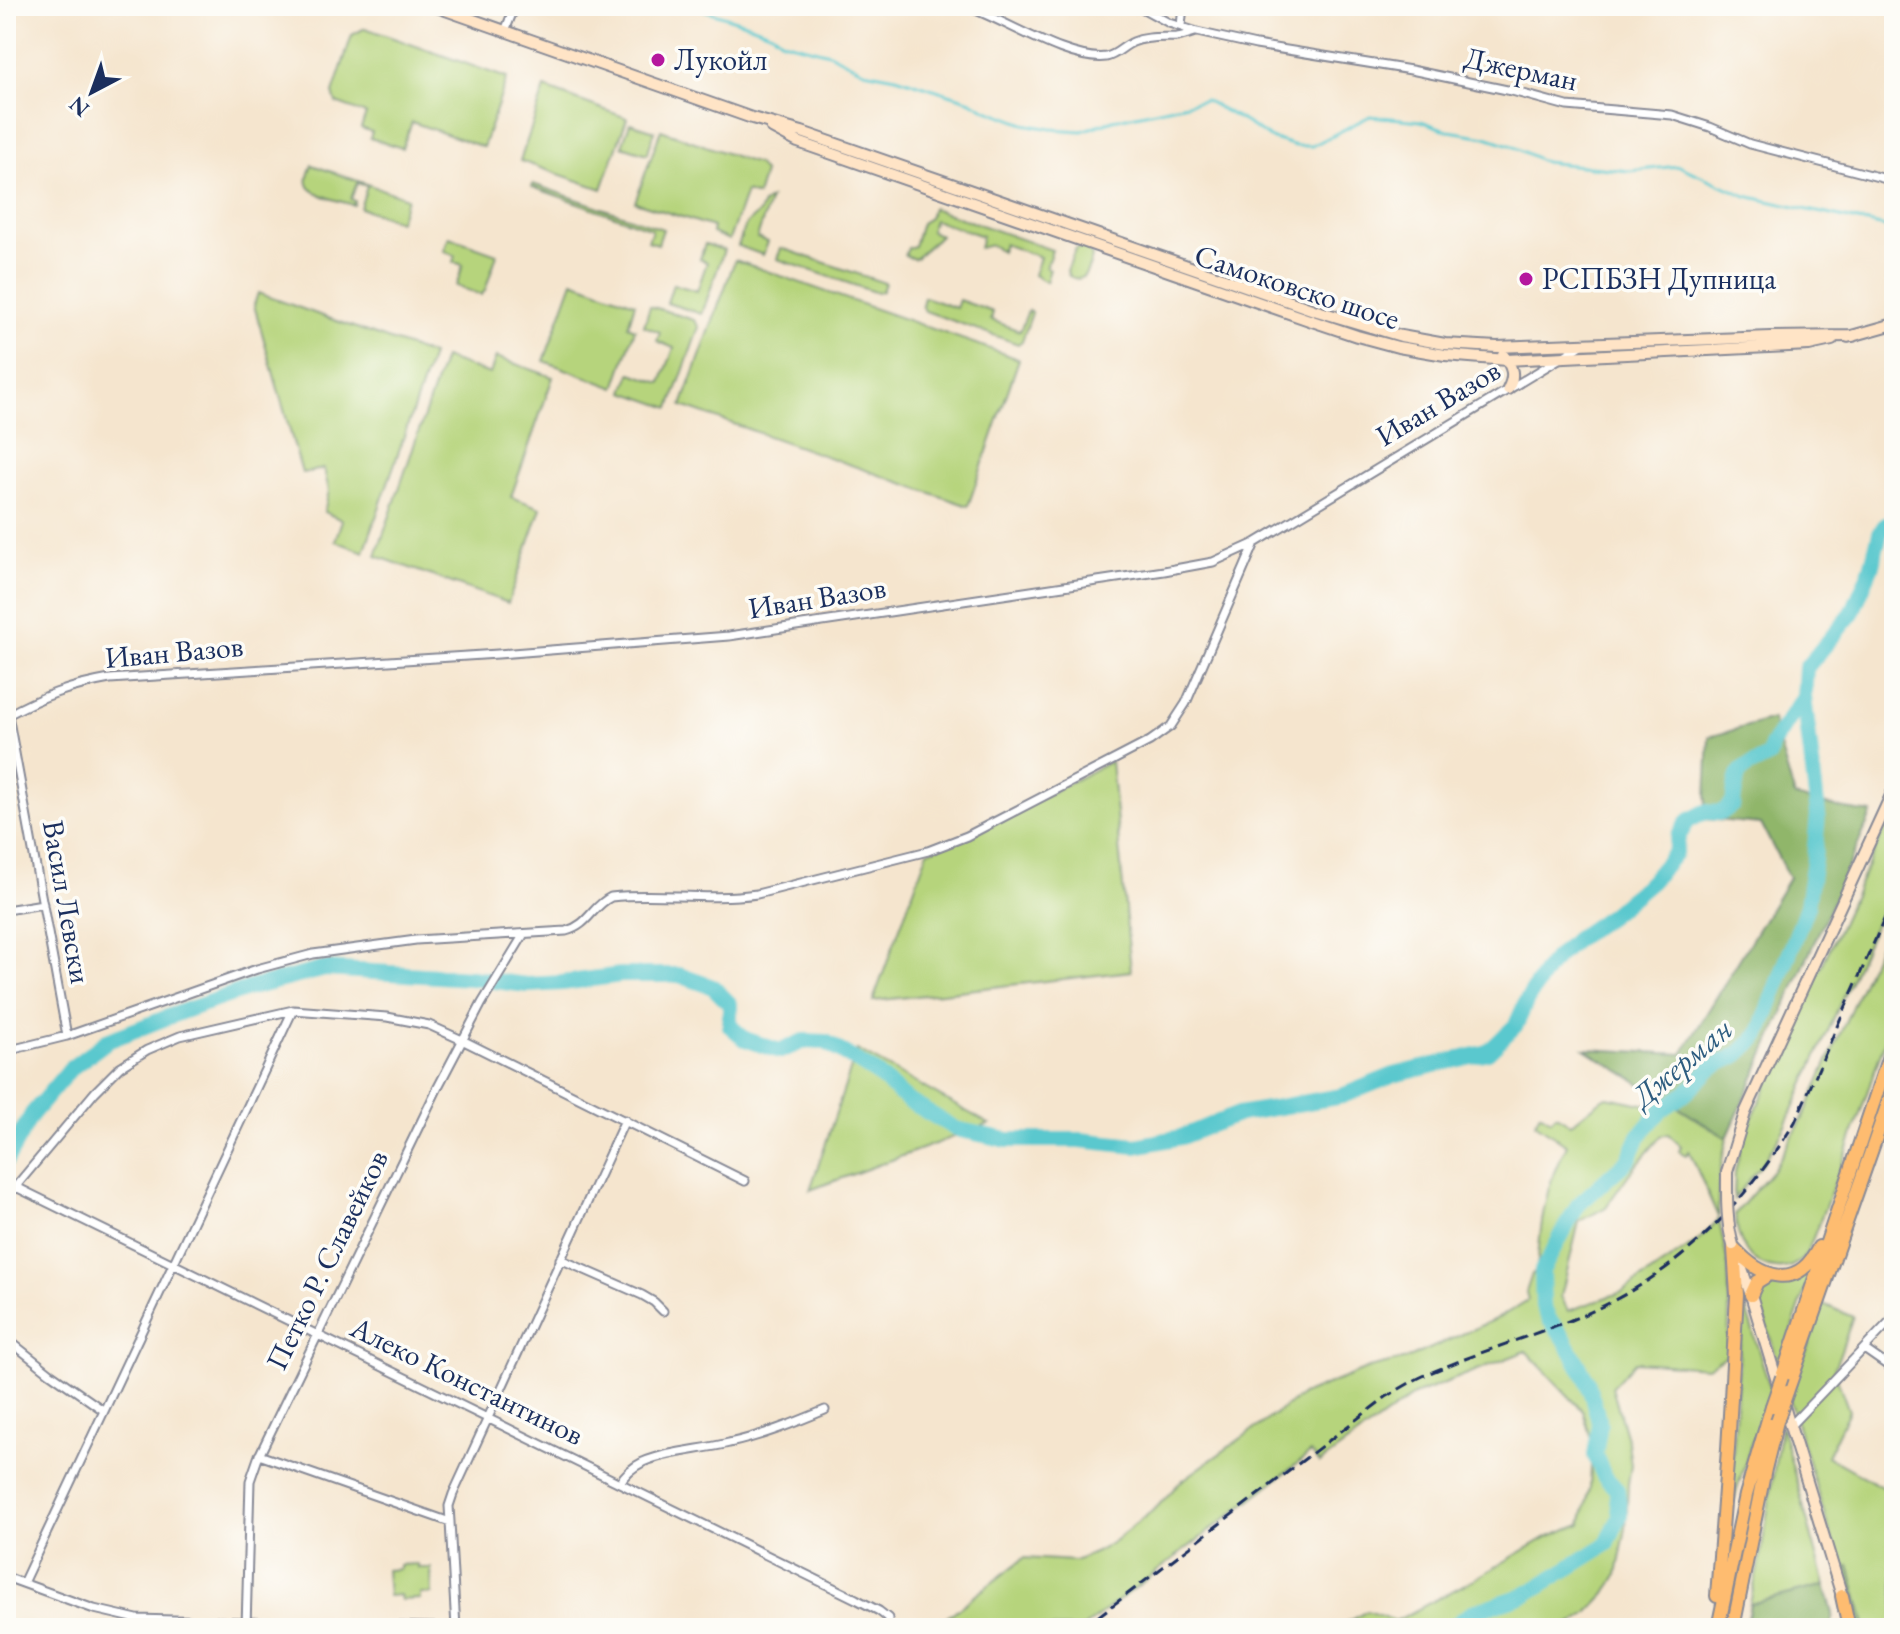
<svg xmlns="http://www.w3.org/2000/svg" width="1900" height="1634" viewBox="0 0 1900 1634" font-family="'EB Garamond',serif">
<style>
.green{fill:#b6d47b;stroke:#68826c;stroke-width:2;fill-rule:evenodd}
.forest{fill:#90b66b;stroke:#567264;stroke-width:2}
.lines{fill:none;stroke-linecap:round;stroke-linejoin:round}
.stream{stroke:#5ac8ce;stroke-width:3}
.river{stroke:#5ac8ce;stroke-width:16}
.street-casing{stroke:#888a96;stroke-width:11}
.secondary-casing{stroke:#888a96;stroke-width:14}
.primary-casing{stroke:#888a96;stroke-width:16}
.street{stroke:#fff;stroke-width:7}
.secondary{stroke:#ffe4c6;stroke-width:10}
.primary{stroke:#febc70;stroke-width:12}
.rail{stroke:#1b2f5e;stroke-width:3;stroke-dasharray:12 6;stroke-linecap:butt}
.secondary-bridge-casing{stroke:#888a96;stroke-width:14;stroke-linecap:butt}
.primary-bridge-casing{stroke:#888a96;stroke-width:16;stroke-linecap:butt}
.secondary-bridge{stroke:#ffe4c6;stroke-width:10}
.primary-bridge{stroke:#febc70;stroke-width:12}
.poi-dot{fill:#b5179e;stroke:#fdfcf7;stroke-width:3}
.labels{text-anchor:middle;stroke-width:7;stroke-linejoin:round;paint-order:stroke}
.poi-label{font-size:30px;fill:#1b2f5e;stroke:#fdfcf7;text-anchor:start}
.street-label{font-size:30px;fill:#1b2f5e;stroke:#fdfcf7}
.water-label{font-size:32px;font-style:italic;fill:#2e5d80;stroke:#fdfcf7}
</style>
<rect width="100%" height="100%" fill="#fdfcf7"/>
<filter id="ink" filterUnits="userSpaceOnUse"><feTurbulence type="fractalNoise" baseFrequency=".0125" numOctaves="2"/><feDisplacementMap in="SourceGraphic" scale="16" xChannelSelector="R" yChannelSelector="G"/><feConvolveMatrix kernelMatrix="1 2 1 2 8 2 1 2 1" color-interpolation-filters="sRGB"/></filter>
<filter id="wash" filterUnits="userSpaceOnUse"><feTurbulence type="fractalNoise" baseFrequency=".006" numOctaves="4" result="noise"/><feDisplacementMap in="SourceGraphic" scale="32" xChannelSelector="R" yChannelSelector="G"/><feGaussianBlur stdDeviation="1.8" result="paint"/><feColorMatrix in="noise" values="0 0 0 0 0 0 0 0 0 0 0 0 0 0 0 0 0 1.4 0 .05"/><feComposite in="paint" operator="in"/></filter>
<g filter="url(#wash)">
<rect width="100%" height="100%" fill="#f5e5ce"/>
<!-- green -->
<path class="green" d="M 365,28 L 507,78 L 483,147 L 412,122 L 402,148 L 370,138 L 372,132 L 361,128 L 366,114 L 336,103 L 333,93 L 352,35 Z
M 545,88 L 627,118 L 602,189 L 520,161 Z
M 630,123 L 655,131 L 647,154 L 622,146 Z
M 661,130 L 757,164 L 764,173 L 757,196 L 746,192 L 729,240 L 712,233 L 713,227 L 635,202 Z
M 312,165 L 407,198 L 399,221 L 360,208 L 367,186 L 357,183 L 351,199 L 355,201 L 354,205 C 343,202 310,195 308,184 C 306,178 310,170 312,165 Z
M 533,184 L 663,229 L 658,244 L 648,241 L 652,229 L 532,187 Z
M 770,199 L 757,238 L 768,242 L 763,255 L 738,246 L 746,224 L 759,213 L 763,204 Z
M 932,208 L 1052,250 L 1046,267 L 1050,269 L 1046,282 L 1034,275 L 1040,257 L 1004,244 L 1001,251 L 991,245 L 979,248 L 982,236 L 934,220 L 930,231 L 940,235 L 915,259 L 905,256 L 908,248 L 914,246 L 921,223 L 929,218 Z
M 449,237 L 497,254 L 485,291 L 481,295 L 456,286 L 463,265 L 453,262 L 455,255 L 444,251 Z
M 705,244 L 724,250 L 702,314 L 667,303 L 673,284 L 697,291 L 707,262 L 700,259 Z
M 1080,247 C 1086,246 1091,251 1092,257 C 1088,270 1085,285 1069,276 L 1067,271 L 1075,250 Z
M 781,248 L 885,283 L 882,291 L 877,293 L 777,259 Z
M 735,260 L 1019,359 L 968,506 L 682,406 Z
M 573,281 L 635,303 L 628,326 L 635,329 L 615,388 L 544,361 Z
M 258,293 L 432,355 L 364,552 L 335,541 L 342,520 L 324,512 L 329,491 L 324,469 L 302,473 L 254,305 Z
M 924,297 L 956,308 L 959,300 L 993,312 L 991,320 L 1020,331 L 1028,311 L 1032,313 L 1022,341 L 1018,344 L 925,311 L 922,306 Z
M 650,306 L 694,320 L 699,327 L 670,408 L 624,392 L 631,373 L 661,383 L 674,348 L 657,341 L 660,332 L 644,326 Z
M 496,357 L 553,377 L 511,497 L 541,508 L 508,603 L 376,556 L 444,358 L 490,374 Z
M 1111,761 L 1131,971 L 873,1001 L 928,851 L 967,836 Z
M 1894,808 L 1894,882 L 1785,1128 L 1762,1164 L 1734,1199 L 1735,1172 L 1742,1140 Z
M 1894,911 L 1894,1014 L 1847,1151 L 1809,1248 C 1807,1252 1805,1256 1802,1259 C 1783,1277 1753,1267 1743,1245 C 1738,1236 1736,1224 1735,1214 L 1773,1170 L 1803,1118 Z
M 857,1050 L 989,1124 L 810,1190 Z
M 1607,1097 L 1648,1105 L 1650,1101 L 1668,1103 L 1669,1102 L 1727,1138 C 1720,1165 1716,1190 1719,1218 C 1721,1234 1726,1250 1728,1267 C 1730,1296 1729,1325 1728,1354 L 1708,1367 L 1635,1362 L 1612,1387 L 1628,1442 L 1631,1465 L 1628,1484 L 1626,1528 L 1617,1575 L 1606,1594 L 1587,1614 L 1571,1624 L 1551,1628 L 1336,1628 L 1367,1611 L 1396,1621 L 1471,1581 L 1547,1537 L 1581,1524 L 1590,1488 L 1592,1442 L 1583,1411 L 1526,1351 L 1414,1395 L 1320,1463 L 1311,1453 L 1083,1628 L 933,1628 L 1024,1558 L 1075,1561 L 1096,1552 L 1113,1542 L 1157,1507 L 1180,1482 L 1302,1395 L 1369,1368 L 1407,1359 L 1500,1317 L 1528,1300 L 1526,1292 L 1532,1274 L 1537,1272 C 1540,1228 1544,1184 1567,1145 L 1535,1123 L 1540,1113 L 1551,1120 L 1556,1115 L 1571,1124 L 1597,1103 ZM 1668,1134 L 1681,1146 L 1679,1151 L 1686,1155 L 1689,1151 L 1719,1219 L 1699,1240 L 1622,1292 L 1568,1311 L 1561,1296 L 1579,1222 L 1606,1207 L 1629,1174 L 1661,1136 Z
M 1813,1267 L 1779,1367 L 1758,1297 L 1759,1288 L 1768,1281 L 1794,1280 Z
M 1743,1299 L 1771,1391 L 1751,1445 L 1729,1515 Z
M 1823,1304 L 1853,1317 L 1834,1370 L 1849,1411 L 1827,1456 L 1894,1494 L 1894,1628 L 1866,1628 L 1849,1567 L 1841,1568 L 1789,1400 Z
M 1781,1425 L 1833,1614 L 1831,1628 L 1746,1628 L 1745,1626 L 1761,1554 Z
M 418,1564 L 418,1568 L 431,1568 L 432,1594 L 420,1594 L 420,1599 L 401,1600 L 400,1595 L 388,1596 L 386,1570 L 399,1569 L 399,1565 Z"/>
<!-- forest -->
<path class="forest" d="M 1772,719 L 1795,797 L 1838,808 L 1872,813 L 1727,1138 L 1585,1049 L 1682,1054 L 1789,878 L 1761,824 L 1705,819 L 1709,737 Z
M 1849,1566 L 1866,1628 L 1855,1628 L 1841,1568 Z
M 1825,1585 L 1833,1614 L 1831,1628 L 1746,1628 L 1750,1604 Z"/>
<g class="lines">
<!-- stream -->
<path class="stream" d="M 663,6 L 698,8 L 745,23 L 772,33 L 782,41 L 829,53 L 864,71 L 896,77 L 971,101 L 985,109 L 1024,124 L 1051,129 L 1082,131 L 1113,120 L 1205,100 L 1245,122 L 1270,138 L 1296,146 L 1312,146 L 1370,116 L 1421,121 L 1449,131 L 1486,137 L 1510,145 L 1544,162 L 1629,171 L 1679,166 L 1746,196 L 1894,229"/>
<!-- river -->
<path class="river" d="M 6,1161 L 32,1114 L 70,1069 L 107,1041 L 181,1012 L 250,988 L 325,969 L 471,978 L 527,985 L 562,983 L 621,975 L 679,975 L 713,987 L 730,1004 L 730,1026 L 745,1039 L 780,1051 L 804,1041 L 826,1042 L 877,1074 L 907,1100 L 956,1129 L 1007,1140 L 1080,1140 L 1136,1146 L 1181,1137 L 1239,1114 L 1342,1096 L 1394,1075 L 1488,1052 L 1516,1025 L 1527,1000 L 1550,964 L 1576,939 L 1611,915 L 1651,881 L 1675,853 L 1678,837 L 1688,821 L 1705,812 L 1721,813 L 1733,804 C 1738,764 1736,774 1769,756 L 1771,746 L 1804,697
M 1451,1628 L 1472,1612 L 1525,1595 L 1580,1561 L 1607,1544 L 1620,1516 L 1617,1490 L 1604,1476 L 1595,1455 L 1600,1424 L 1587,1380 L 1564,1338 L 1549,1319 L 1543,1306 L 1542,1271 L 1578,1205 L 1629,1159 L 1639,1136 L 1660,1111 L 1686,1093 L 1712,1067 L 1738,1055 L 1759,1035 L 1807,906 L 1814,860 L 1818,814 L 1804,697 L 1806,668 L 1852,613 L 1871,568 L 1880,533 L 1886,524 L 1894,520"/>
</g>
</g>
<g filter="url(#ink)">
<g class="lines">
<defs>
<path id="street" d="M 965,6 C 1002,18 1068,62 1106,57 C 1117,55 1123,46 1133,42 C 1147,36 1162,38 1177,37 C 1183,36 1189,34 1195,32
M 1138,6 L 1169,23 L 1197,32 L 1256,45 L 1411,70 L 1512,91 L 1567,106 L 1672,115 L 1710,127 L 1750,144 L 1894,181
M 1181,26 L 1183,6
M 505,31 L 515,6
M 8,715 L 67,1036
M 6,716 C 42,696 70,686 110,679 L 498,654 L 729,636 L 1164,571 L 1213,562 L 1255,543 L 1582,345
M 6,910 L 43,904
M 6,1051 L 67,1036 L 257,969 L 313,954 L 416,940 L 566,931 C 589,925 592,906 611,897 C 659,892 708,901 757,894 L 928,851 L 967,836 L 1150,741 L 1171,726 L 1186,703 L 1255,543
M 14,1186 L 856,1599 L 879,1611 L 888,1618 L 888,1628
M 6,1198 L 95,1092 L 120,1067 L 147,1050 L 180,1036 L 293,1010 L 387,1017 L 429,1025 L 462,1040 L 745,1181
M 560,1259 L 642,1295 L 654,1302 L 663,1311
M 6,1338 L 50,1373 L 103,1410
M 1864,1349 L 1894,1370
M 1790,1426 L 1894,1317
M 259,1455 L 450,1522
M 620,1483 C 625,1473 633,1467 643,1462 C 669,1451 701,1450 729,1443 C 762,1436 794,1423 825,1410
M 6,1577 L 94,1609 L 137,1619 L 468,1628
M 23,1583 L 293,1010
M 246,1628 L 250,1481 L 258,1458 L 438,1087 L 482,1003 L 524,934
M 456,1628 L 450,1522 L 449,1506 L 453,1494 L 625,1120"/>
<path id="secondary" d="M 434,6 L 752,118 L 802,132 L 1314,310 L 1401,336 L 1445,344 L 1497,347 L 1771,337 L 1853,336
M 772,128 L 798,142 L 1309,320 L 1357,336 L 1398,347 L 1445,355 L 1507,360 L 1809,345 L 1832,340
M 1848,337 L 1894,324
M 1503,355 C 1513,367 1515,376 1508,389
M 1727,1172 L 1745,1113 L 1894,789
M 1738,1258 L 1751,1295 L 1779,1388
M 1783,1403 L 1842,1596"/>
<path id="primary" d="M 1734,1248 C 1761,1278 1797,1292 1819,1247
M 1751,1295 L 1757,1282 L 1770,1274
M 1782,1377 L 1894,1041
M 1787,1392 L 1894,1086
M 1717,1596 L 1728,1449 L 1737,1295 L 1734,1248
M 1842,1596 L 1849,1628
M 1718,1628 L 1746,1495 L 1772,1406
M 1733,1628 L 1765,1469 L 1777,1421"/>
</defs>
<!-- street casing -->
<use href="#street" class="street-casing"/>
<!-- secondary casing -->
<use href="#secondary" class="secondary-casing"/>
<!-- primary casing -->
<use href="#primary" class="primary-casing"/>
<!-- street -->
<use href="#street" class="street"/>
<!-- secondary -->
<use href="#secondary" class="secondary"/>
<!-- primary -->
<use href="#primary" class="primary"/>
<!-- rail -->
<path class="rail" d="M 1083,1628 L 1386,1397 C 1398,1390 1410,1382 1423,1376 C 1471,1355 1522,1339 1571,1320 C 1671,1281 1739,1212 1795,1122 L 1894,897"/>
<defs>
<path id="secondary-bridge" d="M 1727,1172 C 1727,1197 1726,1221 1733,1245"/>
<path id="primary-bridge" d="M 1772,1406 L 1782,1377
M 1777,1421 L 1787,1392"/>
</defs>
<!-- secondary-bridge casing -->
<use href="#secondary-bridge" class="secondary-bridge-casing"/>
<!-- primary-bridge casing -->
<use href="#primary-bridge" class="primary-bridge-casing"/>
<!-- secondary-bridge -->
<use href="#secondary-bridge" class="secondary-bridge"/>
<!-- primary-bridge -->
<use href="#primary-bridge" class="primary-bridge"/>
</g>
</g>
<!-- markers -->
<g class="poi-dot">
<circle cx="658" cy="60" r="8"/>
<circle cx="1526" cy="279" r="8"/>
</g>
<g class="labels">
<!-- poi labels -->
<g class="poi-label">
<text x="674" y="70">Лукойл</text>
<text x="1542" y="289">РСПБЗН Дупница</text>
</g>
<!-- street labels -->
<g class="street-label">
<text transform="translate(1521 69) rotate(12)" y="10">Джерман</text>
<text transform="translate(1297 287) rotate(18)" y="10">Самоковско шосе</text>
<text transform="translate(1438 403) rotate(-31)" y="10">Иван Вазов</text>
<text transform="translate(817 598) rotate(-9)" y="10">Иван Вазов</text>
<text transform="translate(174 652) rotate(-5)" y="10">Иван Вазов</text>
<text transform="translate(67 902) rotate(80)" y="10">Васил Левски</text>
<text transform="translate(327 1260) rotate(-64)" y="10">Петко Р. Славейков</text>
<text transform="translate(467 1381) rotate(26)" y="10">Алеко Константинов</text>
</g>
<!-- water labels -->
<g class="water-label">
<text transform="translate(1682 1062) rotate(-40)" y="11">Джерман</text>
</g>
</g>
<!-- margin -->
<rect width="1900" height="1634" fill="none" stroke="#fdfcf7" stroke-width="32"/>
<!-- north arrow -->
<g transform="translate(92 92) rotate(221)" stroke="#fdfcf7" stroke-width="6" paint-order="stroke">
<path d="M0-6L14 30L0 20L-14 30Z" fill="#1b2f5e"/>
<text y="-12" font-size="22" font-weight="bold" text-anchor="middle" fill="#1b2f5e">N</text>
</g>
</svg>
